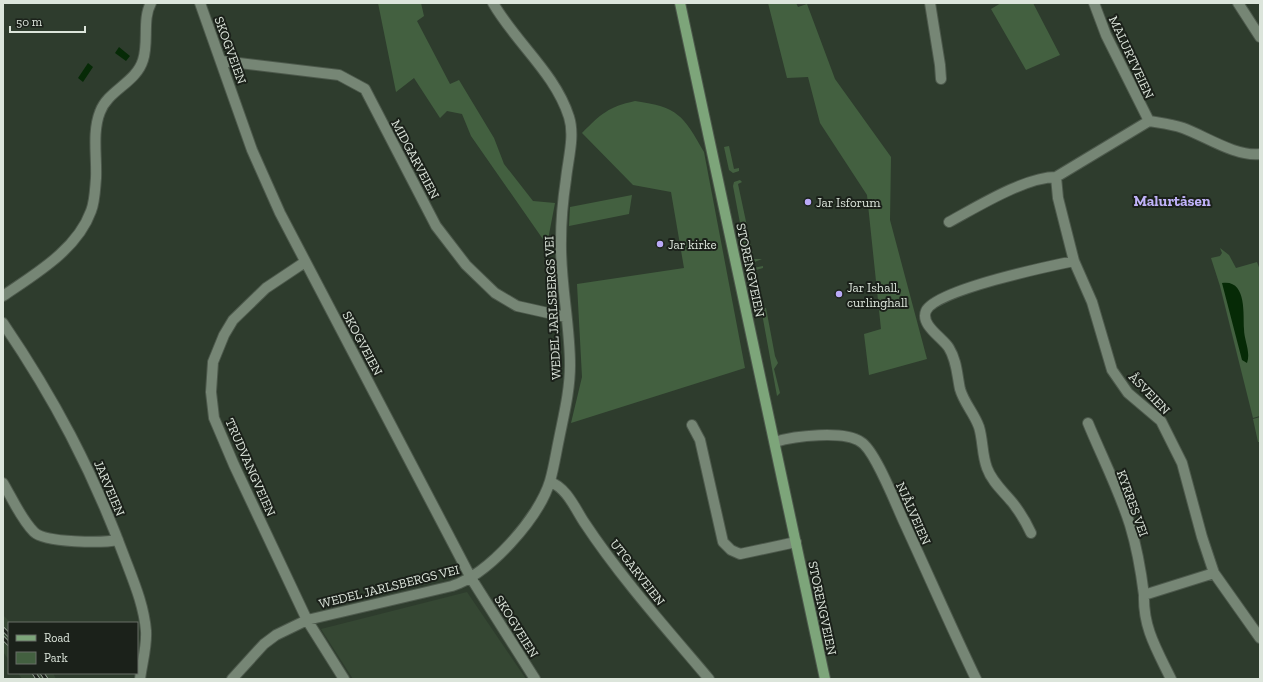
<svg xmlns="http://www.w3.org/2000/svg" width="1263" height="682" viewBox="0 0 1263 682" font-family="'Zilla Slab',serif">
<style>
.built{fill:#354733}
.green{fill:#436040}
.water{fill:#062a06}
.lines{fill:none;stroke-linecap:round;stroke-linejoin:round}
.minor-casing{stroke:#4d594c;stroke-width:12}
.major-casing{stroke:#4d594c;stroke-width:12}
.minor{stroke:#768675;stroke-width:10}
.major{stroke:#7da57a;stroke-width:10}
.rail-casing{stroke:#a1aba0;stroke-width:4.5}
.rail{stroke:#1b211a;stroke-width:3;stroke-dasharray:9;stroke-linecap:butt}
.poi-dot{fill:#baaaf7;stroke:#1b211a;stroke-width:1.5}
.labels{text-anchor:middle;stroke-width:4;stroke-linejoin:round;paint-order:stroke}
.street-label{font-size:13px;fill:#dce5db;stroke:#1b211a}
.poi-label{font-size:13px;fill:#dce5db;stroke:#1b211a;text-anchor:start}
.quarter-label{font-size:15px;font-weight:bold;fill:#c0b2f9;stroke:#1b211a}
</style>
<rect width="100%" height="100%" fill="#2e3c2d"/>
<!-- built -->
<path class="built" d="M 467,592 L 526,679 L 353,679 L 321,629 Z
M 3,615 L 11,623 L 9,623 L 9,660 L 3,652 Z
M 18,673 L 53,673 L 56,679 L 22,679 Z"/>
<!-- green -->
<path class="green" d="M 378,3 L 421,3 L 424,16 L 417,21 L 450,84 L 459,80 L 494,138 L 504,164 L 533,201 L 555,203 L 547,245 L 471,136 L 462,114 L 447,111 L 440,118 L 414,78 L 396,92 Z
M 768,3 L 796,3 L 798,7 L 807,4 L 835,79 L 891,157 L 890,220 L 927,359 L 869,375 L 864,334 L 881,329 L 867,195 L 820,123 L 808,77 L 787,78 Z
M 1001,3 L 1033,3 L 1060,55 L 1026,70 L 991,9 Z
M 635,101 C 678,107 683,115 704,152 L 745,368 L 571,423 L 582,377 L 577,284 L 684,268 L 671,192 L 633,185 L 582,133 C 601,114 608,107 635,101 Z
M 729,146 L 734,169 L 739,168 L 739,171 L 733,173 L 729,170 L 724,147 Z
M 740,180 L 742,182 L 738,184 L 754,259 L 762,259 L 752,263 L 747,260 L 733,186 L 734,182 Z
M 632,195 L 629,214 L 569,226 L 570,207 Z
M 1220,248 L 1229,255 L 1236,268 L 1257,262 L 1260,270 L 1260,416 L 1253,418 L 1220,286 L 1211,258 L 1220,256 L 1222,253 Z
M 763,266 L 763,268 L 756,270 L 762,296 L 757,298 L 751,271 L 753,268 Z
M 761,308 L 766,308 L 775,356 L 778,363 L 774,369 L 780,393 L 777,396 Z
M 1260,417 L 1260,442 L 1258,442 L 1253,419 Z"/>
<!-- water -->
<path class="water" d="M 119,47 L 130,56 L 126,61 L 115,53 Z
M 88,63 L 93,67 L 83,82 L 78,78 Z
M 1222,283 C 1247,279 1243,314 1244,329 C 1244,340 1251,352 1247,363 L 1242,360 Z"/>
<g class="lines">
<defs>
<path id="minor" d="M 200,3 L 252,150 L 280,213 L 471,578 L 535,679
M 930,3 L 940,65 L 941,79
M 1094,3 L 1106,35 L 1149,121
M 1238,3 L 1260,37
M 222,61 L 339,75 L 365,89 L 436,226 L 466,265 L 495,293 L 517,306 L 566,317
M 1056,177 L 1058,198 L 1074,261 L 1092,302 L 1112,370 L 1128,393 L 1161,421 L 1182,463 L 1202,537 L 1214,573 L 1260,638
M 949,222 C 977,207 1025,177 1056,177 L 1149,121 C 1161,123 1172,124 1183,128 C 1205,136 1236,157 1260,154
M 305,262 L 266,288 L 233,320 L 224,335 L 213,362 L 211,392 L 214,418 L 234,465 L 307,620 L 344,679
M 3,296 C 35,274 77,250 91,211 C 95,201 95,189 96,178 C 97,157 92,132 100,112 C 108,90 136,83 143,60 C 149,42 142,19 151,3
M 3,323 C 54,398 92,470 124,556 C 133,580 144,605 146,631 C 147,647 142,663 140,679
M 1088,423 C 1102,457 1119,490 1130,525 C 1137,548 1141,571 1144,595
M 692,425 L 700,440 L 723,542 L 731,550 L 740,554 L 796,542
M 775,442 C 794,436 844,430 861,442 C 875,450 896,505 904,522 C 928,574 951,627 976,679
M 550,482 C 566,487 575,508 584,522 C 621,578 666,628 709,679
M 3,483 C 12,498 21,519 34,532 C 45,543 103,543 118,540
M 1031,533 C 1026,522 1020,512 1012,502 C 1003,491 992,482 987,468 C 982,455 983,440 979,427 C 974,413 964,403 960,389 C 957,375 957,361 949,348 C 943,338 920,325 926,311 C 935,290 1050,266 1074,261
M 232,679 L 264,644 L 276,635 L 307,620 L 452,586 C 489,574 539,518 550,481 C 554,467 556,453 559,439 C 564,414 570,390 570,365 C 570,323 560,282 561,241 C 561,220 563,199 566,179 C 568,159 575,136 569,117 C 555,73 516,43 493,3
M 1171,679 C 1157,650 1143,628 1144,595 L 1214,573"/>
<path id="major" d="M 680,3 L 825,679"/>
</defs>
<!-- minor casing -->
<use href="#minor" class="minor-casing"/>
<!-- major casing -->
<use href="#major" class="major-casing"/>
<!-- minor -->
<use href="#minor" class="minor"/>
<!-- major -->
<use href="#major" class="major"/>
<defs>
<path id="rail" d="M 3,629 L 9,635
M 3,638 L 9,644
M 34,673 L 38,679
M 42,673 L 46,679"/>
</defs>
<!-- rail casing -->
<use href="#rail" class="rail-casing"/>
<!-- rail -->
<use href="#rail" class="rail"/>
</g>
<!-- markers -->
<g class="poi-dot">
<circle cx="808" cy="202" r="4"/>
<circle cx="660" cy="244" r="4"/>
<circle cx="839" cy="294" r="4"/>
</g>
<g class="labels">
<!-- street labels -->
<g class="street-label">
<text transform="translate(231 50) rotate(70)" y="5">SKOGVEIEN</text>
<text transform="translate(1132 57) rotate(65)" y="5">MALURTVEIEN</text>
<text transform="translate(416 159) rotate(62)" y="5">MIDGARVEIEN</text>
<text transform="translate(751 270) rotate(78)" y="5">STORENGVEIEN</text>
<text transform="translate(552 308) rotate(-93)" y="5">WEDEL JARLSBERGS VEI</text>
<text transform="translate(363 343) rotate(62)" y="5">SKOGVEIEN</text>
<text transform="translate(1150 393) rotate(46)" y="5">ÅSVEIEN</text>
<text transform="translate(251 467) rotate(66)" y="5">TRUDVANGVEIEN</text>
<text transform="translate(110 488) rotate(67)" y="5">JARVEIEN</text>
<text transform="translate(1133 503) rotate(70)" y="5">KYRRES VEI</text>
<text transform="translate(914 513) rotate(66)" y="5">NJÅLVEIEN</text>
<text transform="translate(638 572) rotate(52)" y="5">UTGARVEIEN</text>
<text transform="translate(389 586) rotate(-14)" y="5">WEDEL JARLSBERGS VEI</text>
<text transform="translate(823 608) rotate(78)" y="5">STORENGVEIEN</text>
<text transform="translate(517 626) rotate(58)" y="5">SKOGVEIEN</text>
</g>
<!-- poi labels -->
<g class="poi-label">
<text x="816" y="207">Jar Isforum</text>
<text x="668" y="249">Jar kirke</text>
<text x="847" y="292">Jar Ishall,<tspan x="847" dy="15">curlinghall</tspan></text>
</g>
<!-- quarter labels -->
<g class="quarter-label">
<text x="1172" y="206">Malurtåsen</text>
</g>
</g>
<!-- border -->
<rect width="1263" height="682" fill="none" stroke="#dce5db" stroke-width="8"/>
<!-- legend -->
<rect x="8" y="622" width="130" height="52" fill="#1b211a" stroke="#686f67"/>
<rect x="16" y="635" width="20" height="6" fill="#7da57a" stroke="#686f67"/>
<text x="44" y="642" font-size="12" fill="#dce5db">Road</text>
<rect x="16" y="652" width="20" height="12" fill="#436040" stroke="#686f67"/>
<text x="44" y="662" font-size="12" fill="#dce5db">Park</text>
<!-- scale -->
<path d="M10 26v6h75v-6" fill="none" stroke="#dce5db" stroke-width="2"/>
<text x="16" y="26" font-size="12" fill="#dce5db" stroke="#1b211a" stroke-width="3" paint-order="stroke">50 m</text>
</svg>
